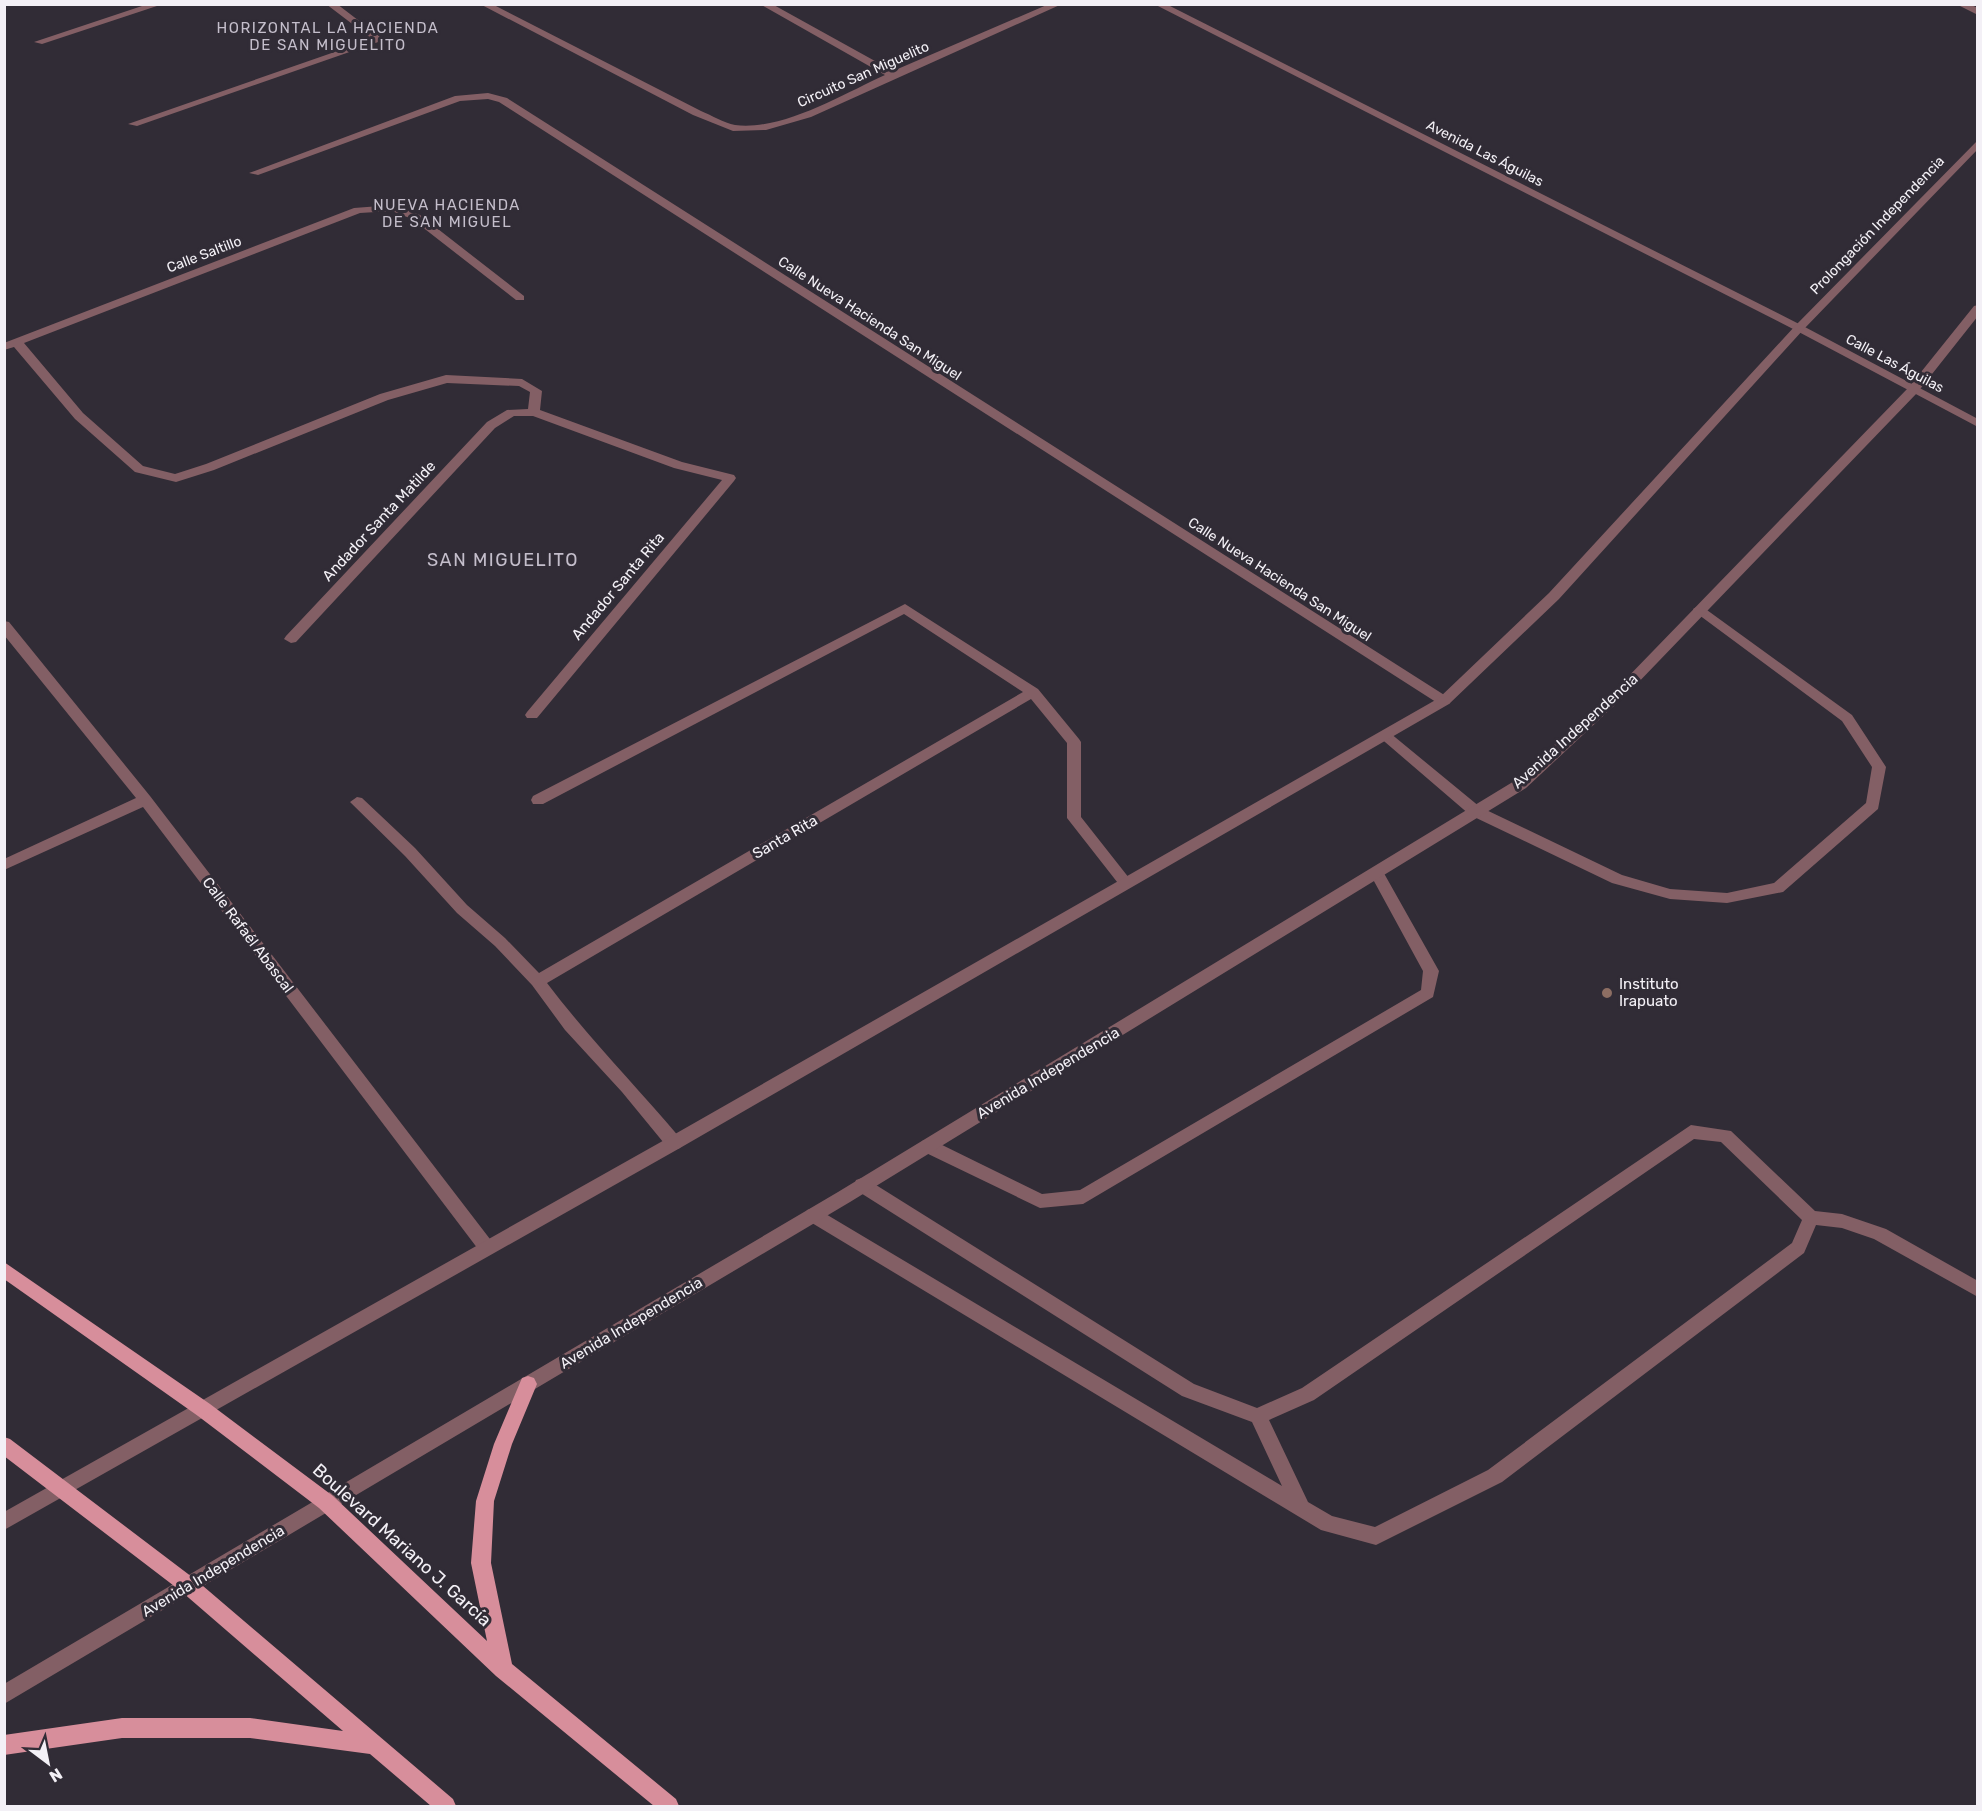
<svg xmlns="http://www.w3.org/2000/svg" width="1982" height="1811" viewBox="0 0 1982 1811" font-family="Rubik,sans-serif">
<style>
.lines{fill:none;stroke-linecap:round;stroke-linejoin:round}
.service{fill:#835f65;fill-rule:evenodd}
.minor{fill:#835f65;fill-rule:evenodd}
.tertiary{fill:#835f65;fill-rule:evenodd}
.primary{fill:#d78e9b;fill-rule:evenodd}
.education-dot{fill:#8d6e63;stroke:#312c36;stroke-width:2}
.labels{text-anchor:middle;stroke-width:6;stroke-linejoin:round;paint-order:stroke}
.far-street-label{font-size:14px;fill:#f3f0f6;stroke:#312c36}
.far-quarter-label{font-size:15px;letter-spacing:1.5px;fill:#c4becb;stroke:#312c36}
.street-label{font-size:15px;fill:#f3f0f6;stroke:#312c36}
.poi-label{font-size:15px;fill:#f3f0f6;stroke:#312c36;text-anchor:start}
.quarter-label{font-size:18px;letter-spacing:1.5px;fill:#c4becb;stroke:#312c36}
.near-street-label{font-size:18px;fill:#f3f0f6;stroke:#312c36}
</style>
<rect width="100%" height="100%" fill="#312c36"/>
<g class="lines">
<!-- service -->
<path class="service" d="M 1700,605 L 1852,715 L 1886,767 L 1878,809 L 1783,892 L 1727,903 L 1670,899 L 1612,883 L 1470,815 L 1378,736 L 1385,731 L 1390,733 L 1480,807 L 1622,875 L 1670,889 L 1727,893 L 1774,883 L 1866,803 L 1872,767 L 1842,721 L 1695,612 L 1693,609 Z
M 1376,867 L 1381,868 L 1439,971 L 1433,997 L 1083,1204 L 1040,1208 L 922,1151 L 920,1146 L 922,1141 L 928,1139 L 934,1141 L 1042,1194 L 1080,1190 L 1421,990 L 1423,971 L 1369,872 Z
M 1691,1125 L 1731,1131 L 1815,1211 L 1842,1214 L 1886,1229 L 1978,1281 L 1978,1297 L 1874,1239 L 1842,1228 L 1816,1225 L 1804,1253 L 1502,1482 L 1376,1545 L 1321,1530 L 807,1220 L 805,1215 L 807,1210 L 813,1208 L 819,1210 L 1282,1486 L 1252,1422 L 1182,1396 L 856,1190 L 854,1185 L 856,1180 L 862,1178 L 868,1180 L 1194,1384 L 1257,1408 L 1302,1388 ZM 1694,1139 L 1721,1142 L 1802,1220 L 1792,1243 L 1488,1470 L 1375,1527 L 1332,1516 L 1308,1502 L 1269,1420 L 1314,1400 Z"/>
<!-- minor -->
<path class="minor" d="M 148,4 L 163,4 L 42,44 L 34,42 Z
M 326,4 L 337,4 L 384,40 L 137,126 L 128,124 L 372,39 Z
M 480,4 L 492,4 L 701,111 C 711,115 724,123 735,125 C 783,131 843,94 885,75 L 760,4 L 772,4 L 893,71 L 1049,4 L 1062,4 L 811,117 L 766,130 L 733,131 L 693,115 Z
M 1154,4 L 1166,4 L 1803,326 L 1978,419 L 1978,427 L 1795,330 Z
M 1956,4 L 1969,4 L 1978,8 L 1978,15 Z
M 488,93 L 507,98 L 1449,698 L 1451,701 L 1449,704 L 1439,704 L 499,102 L 488,99 L 460,101 L 258,175 L 249,173 L 455,96 Z
M 393,205 L 420,215 L 524,296 L 524,300 L 516,300 L 412,219 L 392,211 L 360,213 L 24,343 L 83,413 L 143,466 L 175,474 L 206,464 L 380,394 L 446,375 L 522,379 L 542,391 L 540,410 L 682,462 L 734,475 L 736,478 L 734,481 L 537,718 L 527,718 L 525,715 L 527,712 L 722,480 L 674,468 L 533,416 L 514,416 L 495,428 L 296,642 L 291,643 L 284,639 L 286,636 L 487,422 L 507,410 L 528,409 L 530,392 L 519,386 L 447,383 L 388,400 L 214,470 L 176,482 L 135,472 L 75,419 L 14,347 L 4,350 L 4,343 L 354,208 Z
M 905,604 L 1038,689 L 1079,739 L 1081,742 L 1081,817 L 1133,883 L 1131,887 L 1121,887 L 1067,818 L 1067,743 L 1031,699 L 547,983 C 588,1037 636,1086 680,1138 L 682,1143 L 680,1148 L 674,1150 L 668,1148 L 622,1092 L 565,1030 L 532,985 L 495,946 L 457,913 L 405,856 L 350,802 L 357,797 L 362,798 L 415,848 L 467,905 L 505,938 L 539,973 L 1023,692 L 904,614 L 543,804 L 533,804 L 531,800 L 533,796 Z
M 4,621 L 9,622 L 150,796 L 493,1243 L 496,1248 L 493,1253 L 487,1255 L 481,1253 L 143,807 L 4,870 L 4,859 L 136,798 L 4,635 Z"/>
<!-- tertiary -->
<path class="tertiary" d="M 1978,140 L 1978,149 L 1803,330 L 1559,599 L 1449,704 L 680,1148 L 4,1530 L 4,1512 L 668,1138 L 1439,698 L 1549,593 L 1795,326 Z
M 1978,305 L 1978,316 L 1917,393 L 1632,689 L 1526,788 L 850,1202 L 4,1704 L 4,1684 L 838,1192 L 1516,780 L 1622,683 L 1909,387 L 1974,306 Z"/>
<!-- primary -->
<path class="primary" d="M 4,1262 L 210,1404 L 333,1496 L 487,1641 L 471,1563 L 476,1501 L 494,1444 L 522,1378 L 528,1376 L 534,1378 L 537,1384 L 512,1444 L 494,1501 L 491,1563 L 512,1664 L 676,1799 L 679,1806 L 654,1806 L 496,1676 L 319,1508 L 198,1416 L 4,1279 Z
M 4,1437 L 10,1439 L 196,1580 L 453,1799 L 456,1806 L 431,1806 L 370,1754 L 250,1738 L 122,1738 L 4,1755 L 4,1735 L 122,1718 L 250,1718 L 343,1731 L 182,1592 L 4,1456 Z"/>
</g>
<!-- markers -->
<circle class="education-dot" cx="1607" cy="993" r="6"/>
<g class="labels">
<!-- far-street labels -->
<g class="far-street-label">
<text transform="translate(863 74) rotate(-24)" y="5">Circuito San Miguelito</text>
<text transform="translate(1485 153) rotate(27)" y="5">Avenida Las Águilas</text>
<text transform="translate(1877 225) rotate(-46)" y="5">Prolongación Independencia</text>
<text transform="translate(204 254) rotate(-21)" y="5">Calle Saltillo</text>
<text transform="translate(870 318) rotate(33)" y="5">Calle Nueva Hacienda San Miguel</text>
<text transform="translate(1895 363) rotate(28)" y="5">Calle Las Águilas</text>
<text transform="translate(1280 579) rotate(33)" y="5">Calle Nueva Hacienda San Miguel</text>
</g>
<!-- far-quarter labels -->
<g class="far-quarter-label">
<text x="328" y="33">HORIZONTAL LA HACIENDA<tspan x="328" dy="17">DE SAN MIGUELITO</tspan></text>
<text x="447" y="210">NUEVA HACIENDA<tspan x="447" dy="17">DE SAN MIGUEL</tspan></text>
</g>
<!-- street labels -->
<g class="street-label">
<text transform="translate(379 521) rotate(-47)" y="5">Andador Santa Matilde</text>
<text transform="translate(618 586) rotate(-50)" y="5">Andador Santa Rita</text>
<text transform="translate(1575 731) rotate(-42)" y="5">Avenida Independencia</text>
<text transform="translate(785 837) rotate(-30)" y="5">Santa Rita</text>
<text transform="translate(248 935) rotate(53)" y="5">Calle Rafaél Abascal</text>
<text transform="translate(1048 1073) rotate(-31)" y="5">Avenida Independencia</text>
<text transform="translate(631 1323) rotate(-31)" y="5">Avenida Independencia</text>
<text transform="translate(213 1571) rotate(-31)" y="5">Avenida Independencia</text>
</g>
<!-- poi labels -->
<g class="poi-label">
<text x="1619" y="989">Instituto<tspan x="1619" dy="17">Irapuato</tspan></text>
</g>
<!-- quarter labels -->
<g class="quarter-label">
<text x="503" y="566">SAN MIGUELITO</text>
</g>
<!-- near-street labels -->
<g class="near-street-label">
<text transform="translate(402 1545) rotate(42)" y="6">Boulevard Mariano J. García</text>
</g>
</g>
<!-- border -->
<rect width="1982" height="1811" fill="none" stroke="#f3f0f6" stroke-width="12"/>
<!-- north arrow -->
<g transform="translate(48 1763) rotate(148)" stroke="#312c36" stroke-width="4.5" paint-order="stroke">
<path d="M0-4.5L10 22L0 15L-10 22Z" fill="#f3f0f6"/>
<text y="-9" font-size="16" font-weight="bold" text-anchor="middle" fill="#f3f0f6">N</text>
</g>
</svg>
